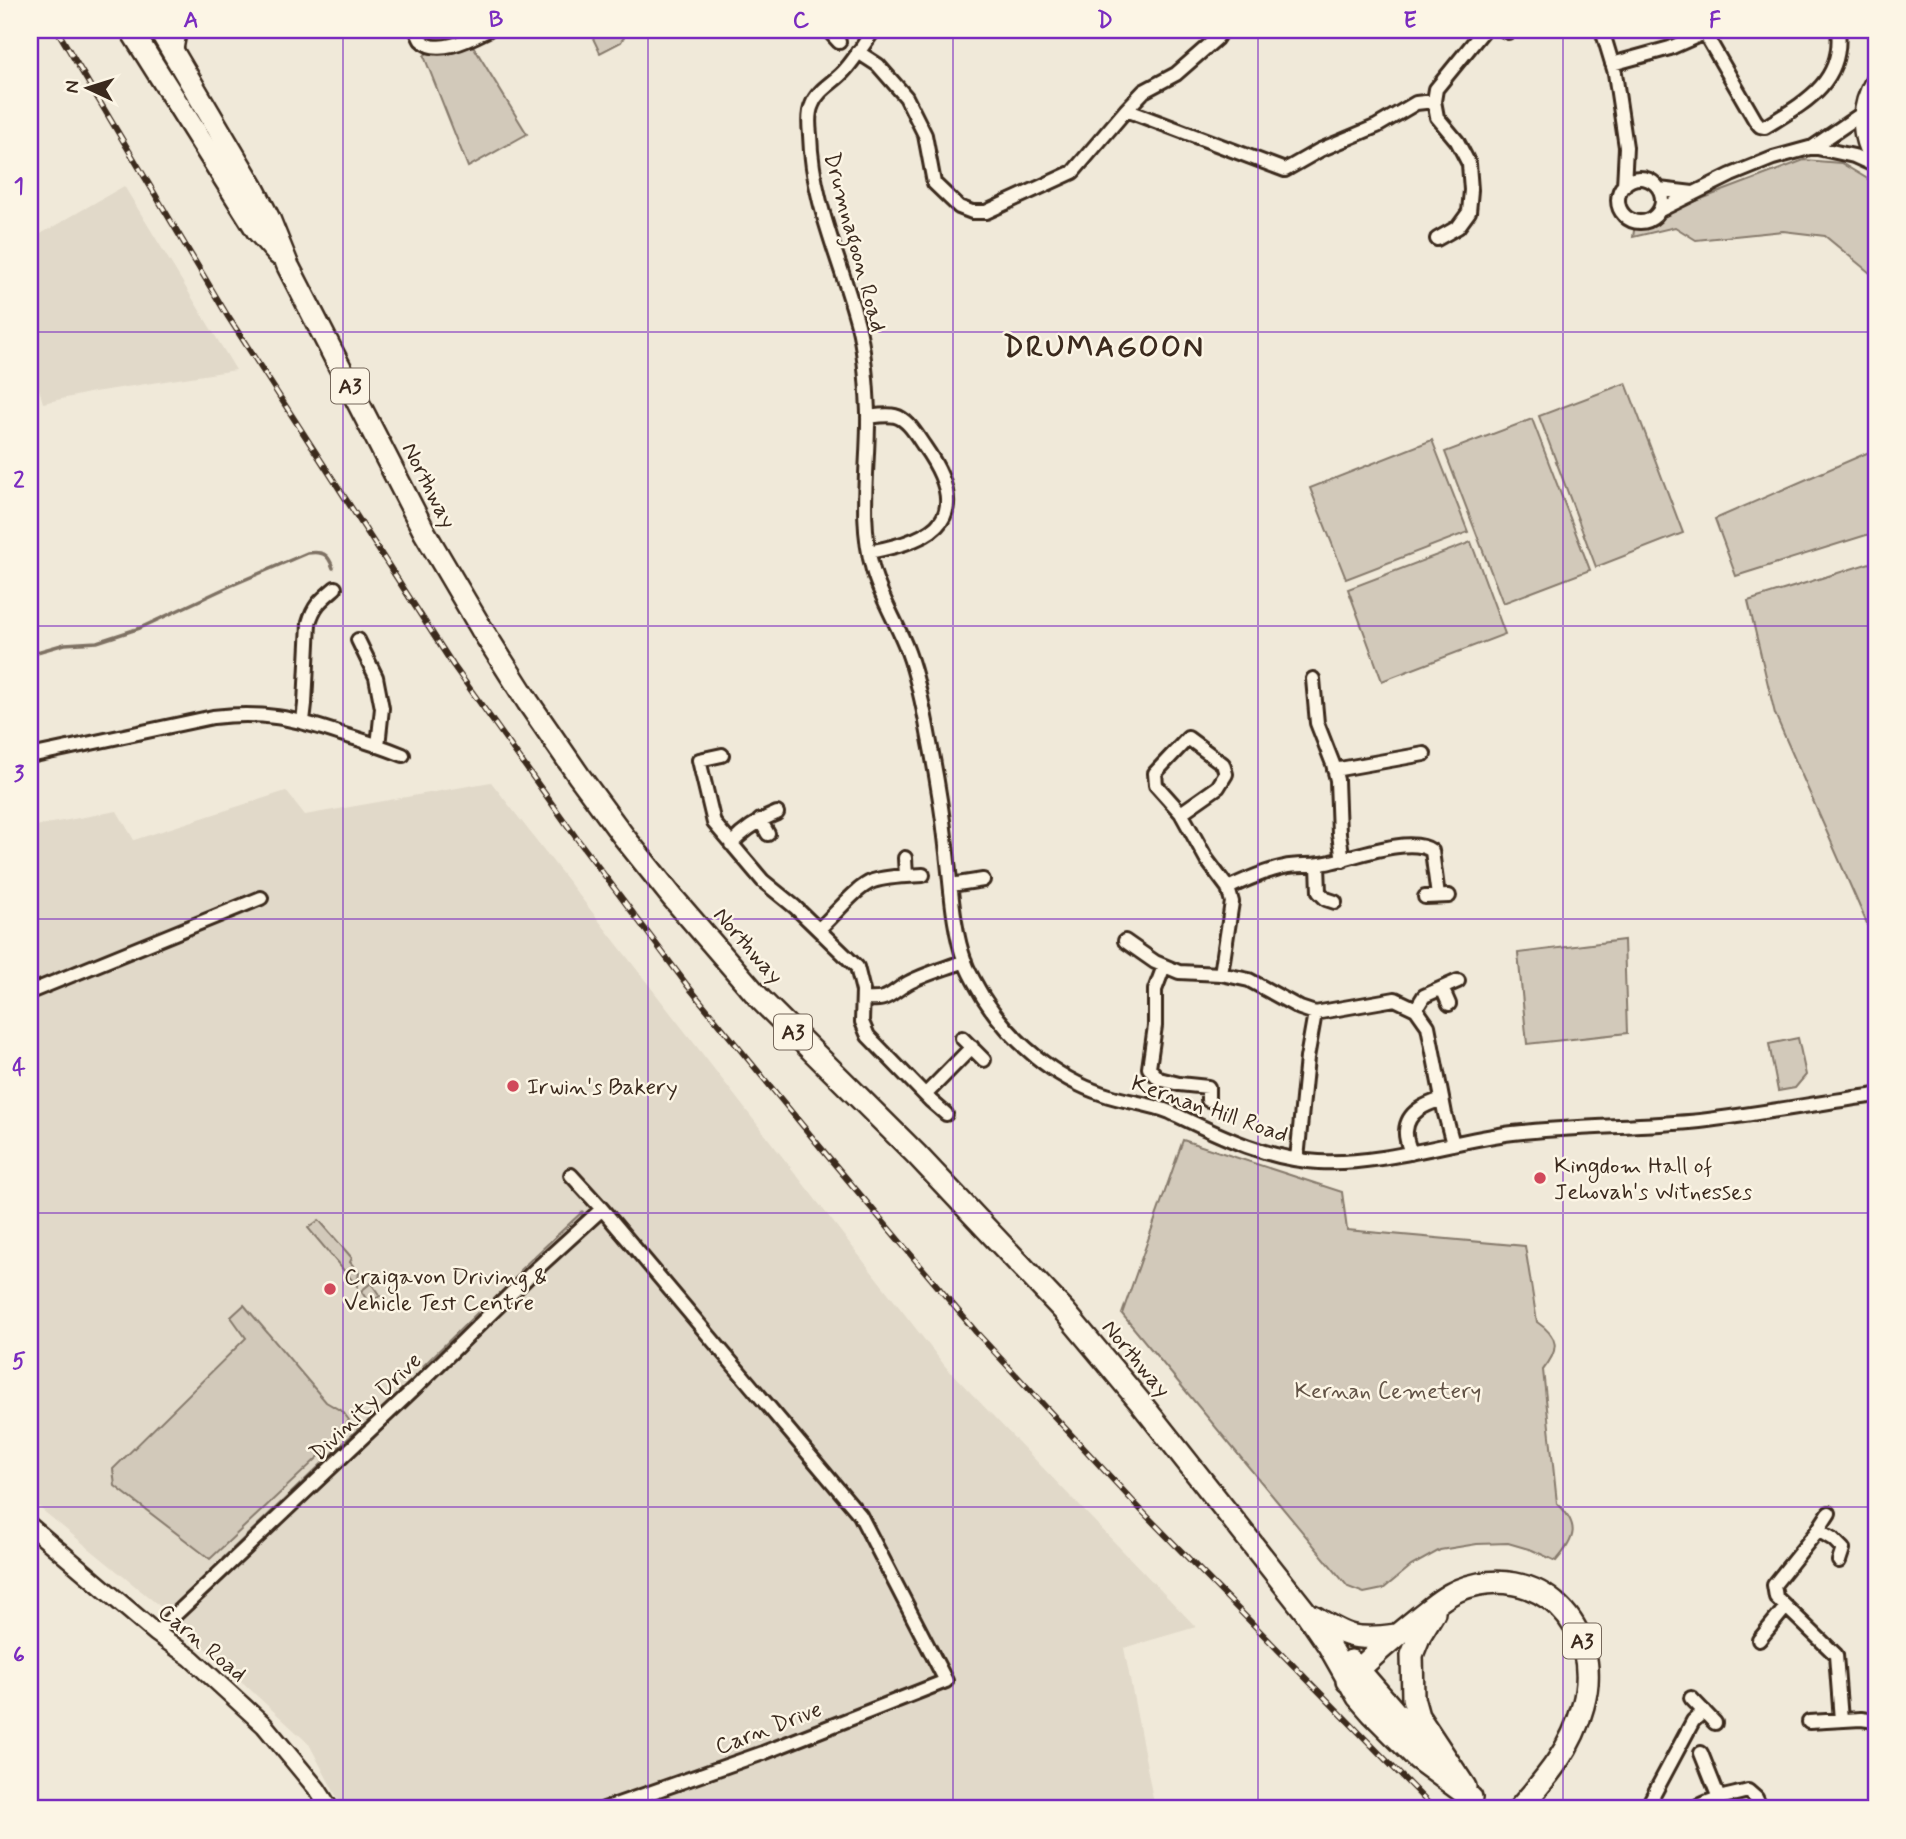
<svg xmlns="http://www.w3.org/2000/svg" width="1906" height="1839" viewBox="0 0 1906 1839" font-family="Mynerve,sans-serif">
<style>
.built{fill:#e1d9c9}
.green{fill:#d2c9ba;stroke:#867a6c;stroke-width:2}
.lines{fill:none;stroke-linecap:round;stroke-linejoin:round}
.stream{stroke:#7e7163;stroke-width:3.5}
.street-casing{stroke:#3b2a1e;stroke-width:18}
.secondary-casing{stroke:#3b2a1e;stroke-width:21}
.primary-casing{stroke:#3b2a1e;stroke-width:24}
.highway-casing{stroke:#3b2a1e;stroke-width:26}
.street{stroke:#fcf5e5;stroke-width:12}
.secondary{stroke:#fcf5e5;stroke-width:16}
.primary{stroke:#fcf5e5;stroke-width:19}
.highway{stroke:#fcf5e5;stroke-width:21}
.rail-casing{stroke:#3b2a1e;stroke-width:6}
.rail{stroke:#fcf5e5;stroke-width:3.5;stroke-dasharray:10;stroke-linecap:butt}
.grid{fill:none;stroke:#7b2cbf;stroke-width:2;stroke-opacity:0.55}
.poi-dot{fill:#d1495b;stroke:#fcf5e5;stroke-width:2.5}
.labels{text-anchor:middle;stroke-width:5;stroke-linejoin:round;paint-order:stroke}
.shield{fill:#fcf5e5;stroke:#75675a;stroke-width:2}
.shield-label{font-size:21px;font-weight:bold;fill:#3b2a1e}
.street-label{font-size:23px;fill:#3b2a1e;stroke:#fcf5e5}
.poi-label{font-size:23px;fill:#3b2a1e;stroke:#fcf5e5;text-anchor:start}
.park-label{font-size:23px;fill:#615245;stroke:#fcf5e5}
.district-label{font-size:30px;font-weight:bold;letter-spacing:2px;fill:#3b2a1e;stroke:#fcf5e5}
.neatline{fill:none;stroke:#7b2cbf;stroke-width:2.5}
.grid-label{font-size:23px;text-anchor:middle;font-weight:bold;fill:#7b2cbf}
</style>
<rect width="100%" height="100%" fill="#f0e9d9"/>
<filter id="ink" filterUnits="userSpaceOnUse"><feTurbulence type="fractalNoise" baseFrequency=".0143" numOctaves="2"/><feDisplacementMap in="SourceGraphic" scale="14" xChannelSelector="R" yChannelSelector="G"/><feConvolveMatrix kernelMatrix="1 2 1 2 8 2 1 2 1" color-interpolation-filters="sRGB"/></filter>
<g filter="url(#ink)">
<!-- built -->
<path class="built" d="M 124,186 L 236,370 L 94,392 L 43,403 L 30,357 L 30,240 Z
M 491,782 L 945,1366 L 1196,1627 L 1124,1648 L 1155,1809 L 343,1809 L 309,1744 L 162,1608 L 30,1500 L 30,827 L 117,811 L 134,840 L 286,791 L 305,815 Z"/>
<!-- green -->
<path class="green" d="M 589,30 L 628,30 L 621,42 L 600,53 Z
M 472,44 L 527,134 L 468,167 L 424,56 L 429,50 L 453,52 Z
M 1804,160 L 1841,163 L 1876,184 L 1876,278 L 1825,236 L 1783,231 L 1696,240 L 1675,227 L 1633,237 L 1635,224 Z
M 1626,383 L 1683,533 L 1596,567 L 1539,416 Z
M 1532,419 L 1590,570 L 1503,603 L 1445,452 Z
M 1432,440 L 1468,532 L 1346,579 L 1310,488 Z
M 1876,449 L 1876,532 L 1736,576 L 1715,519 Z
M 1471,542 L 1505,634 L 1382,681 L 1348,589 Z
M 1876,561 L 1876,944 L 1775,714 L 1748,601 Z
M 1624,940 L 1627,1033 L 1527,1044 L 1518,953 Z
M 1798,1038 L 1806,1075 L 1795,1088 L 1778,1091 L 1769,1044 Z
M 1183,1140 L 1342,1192 L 1347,1230 L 1525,1246 L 1537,1322 C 1559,1337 1560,1349 1543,1370 L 1557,1503 C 1580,1525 1576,1538 1556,1561 L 1532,1550 L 1508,1543 L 1477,1544 L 1440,1550 L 1411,1566 L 1383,1589 L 1364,1593 L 1348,1587 L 1122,1314 Z
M 583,1211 L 579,1223 L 520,1275 L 520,1270 Z
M 319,1220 L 352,1258 L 350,1262 L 359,1273 L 357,1286 L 308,1228 Z
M 371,1283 L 380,1296 L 369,1303 L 361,1291 Z
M 244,1305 L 326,1402 L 343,1412 L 349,1420 L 346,1425 L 347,1430 L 210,1559 L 115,1486 L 113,1469 L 246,1338 L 231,1317 Z
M 477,1313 L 478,1316 L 429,1364 L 424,1365 Z
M 361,1426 L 360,1430 L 225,1559 L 223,1558 Z"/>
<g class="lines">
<!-- stream -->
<path class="stream" d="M 30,654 L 65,644 L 97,642 L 140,628 L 230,586 L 307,553 C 322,551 328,553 333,568"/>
<defs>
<path id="street" d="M 416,30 C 418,33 419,37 421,40 C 437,57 472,38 488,30
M 828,30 L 839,42
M 874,30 C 864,43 856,58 845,70 C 835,82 817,90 812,105 C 808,113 809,126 810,135 C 812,203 841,260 858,325 C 865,354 867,384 868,413 C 869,465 858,519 873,570 C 881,599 898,624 908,652 C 918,679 924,710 929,738 C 936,773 942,809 946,845 C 951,882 952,927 965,962 C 969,974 977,986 983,997 C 1011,1041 1054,1078 1103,1094 C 1125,1102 1149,1103 1170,1112 C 1218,1135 1265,1159 1319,1162 C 1385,1165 1449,1141 1513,1133 C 1575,1126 1638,1127 1700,1121 C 1759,1114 1818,1103 1876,1095
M 1222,30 L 1216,39 L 1176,74 L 1144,91 L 1126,110 L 1285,170 L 1320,150 L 1377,126 L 1416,103 L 1434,101
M 1504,30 L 1508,32
M 1602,30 L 1615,73 L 1626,147 L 1624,186
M 1703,30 L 1755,120 L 1760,126 L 1765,127 C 1804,103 1844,83 1838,30
M 858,52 L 878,65 L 906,97 L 925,135 L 934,183 L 959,207 L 972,212 L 986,212 L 1073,172 L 1126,110
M 1612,64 L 1670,48 L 1704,33
M 1813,147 L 1854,156 L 1876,166
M1618 200a22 22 0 1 1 44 0a22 22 0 1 1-44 0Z
M 1659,189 L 1693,193
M 1660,210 L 1731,175 L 1773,158 L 1813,147 L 1863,113
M 1437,239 L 1458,227 L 1469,212 L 1471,190 L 1469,164 L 1457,141 L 1437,117 L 1434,101 L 1436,89 L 1484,30
M 868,417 C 876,416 887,414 895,416 C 908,419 917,436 924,446 C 973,516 940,539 869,552
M 358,640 L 376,677 L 382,708 L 378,746
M 1313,679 L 1317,723 L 1333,764 L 1337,780 L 1339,834 L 1343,860
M 303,721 L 305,704 L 309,623 C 314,605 321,600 335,588
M 722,755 L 699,760 L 714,823 L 763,881 L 795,907 L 857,967 L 863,991 L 862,1022 L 868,1036 L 931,1101 L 946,1114
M 30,756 L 213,717 C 262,711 294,718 341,734 C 362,740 383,747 403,755
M 1334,770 L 1424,754
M 1181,813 L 1218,787 L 1226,774 L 1223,764 L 1188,738 L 1155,773 L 1156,785 L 1181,813 L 1207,860 L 1228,888
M 760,820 L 768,834
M 731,844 C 745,829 759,820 777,813
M 905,858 L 906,876
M 1318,865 L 1319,892 L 1326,899 L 1335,902
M 951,885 L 983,880
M 1425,897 L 1449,896
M 819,929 C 834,916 856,887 873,881 C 888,876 907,876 923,875
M 1125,941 L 1155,962 L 1179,972 L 1221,974 L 1249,980 L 1300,1008 L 1315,1013 L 1395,999 L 1416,1009 L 1428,1026 L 1445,1114 L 1453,1144
M 1164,966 L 1155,990 L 1155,1026 L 1149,1068 L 1159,1079 L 1179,1084 L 1208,1087 L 1208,1100
M 1221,974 L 1232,902 L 1228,888 C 1245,880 1265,871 1284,867 C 1296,864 1309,866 1321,864 C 1348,860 1410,834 1432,851 L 1438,896
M 1442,988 L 1449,1004
M 30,992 L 261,898
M 863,999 C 890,1001 887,995 908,983 C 924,974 947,968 965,961
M 1416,1009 L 1424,996 L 1458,981
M 962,1038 L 984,1060
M 925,1095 L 972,1047
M 1411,1153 C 1409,1147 1405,1138 1406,1131 C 1407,1111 1427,1104 1442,1099
M 1297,1159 L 1307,1058 L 1315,1013
M 571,1175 L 602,1209 L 860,1515 L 946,1681 L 763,1753 L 604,1809
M 1829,1513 L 1818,1530 L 1774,1585 L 1776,1597 L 1836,1655 L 1841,1720
M 1818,1530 L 1833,1539 L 1843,1549 L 1839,1561
M 156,1633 L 417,1386 L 533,1272 L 602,1209
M 1759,1640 L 1786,1607
M 1691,1698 L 1715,1723
M 1809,1722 L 1861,1719 L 1876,1721
M 1701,1753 L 1719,1798
M 1646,1809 L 1693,1721 L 1704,1711
M 1695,1809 C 1710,1798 1730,1796 1748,1791 L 1756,1798 L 1761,1809"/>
<path id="secondary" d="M 174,52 L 178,30
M 30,1526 L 156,1633 L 191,1658 L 264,1725 L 317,1789 L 330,1809"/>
<path id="primary" d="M 1876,80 C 1861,106 1858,136 1876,161"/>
<path id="highway" d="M 131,30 L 257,230 L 278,254
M 160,30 L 252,186 L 269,219 L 288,266 L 425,533 L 481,628 L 528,702 L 579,776 L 624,837 L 673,898 L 761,1000 L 916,1154 L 1065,1312 L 1140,1402 L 1305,1611 L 1329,1646 L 1358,1697 L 1372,1713 L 1418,1759 L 1471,1798
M 1434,1612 L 1420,1635 L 1412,1655 L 1413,1698 L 1418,1716 L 1465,1787
M 1313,1616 C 1347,1637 1355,1641 1396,1635
M 1351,1661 L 1428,1750
M 1347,1681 C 1370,1658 1394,1637 1419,1617 C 1432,1607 1444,1596 1459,1590 C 1538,1559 1605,1627 1583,1706 C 1572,1748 1547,1777 1519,1809"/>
</defs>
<!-- street casing -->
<use href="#street" class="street-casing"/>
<!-- secondary casing -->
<use href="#secondary" class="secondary-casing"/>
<!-- primary casing -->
<use href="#primary" class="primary-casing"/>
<!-- highway casing -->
<use href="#highway" class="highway-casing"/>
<!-- street -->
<use href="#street" class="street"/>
<!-- secondary -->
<use href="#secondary" class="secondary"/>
<!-- primary -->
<use href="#primary" class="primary"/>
<!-- highway -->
<use href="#highway" class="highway"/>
<defs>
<path id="rail" d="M 57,30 L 227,315 L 453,665 L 575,836 L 687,985 L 826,1154 L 976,1332 L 1142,1511 L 1434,1809"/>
</defs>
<!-- rail casing -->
<use href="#rail" class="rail-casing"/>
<!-- rail -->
<use href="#rail" class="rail"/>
</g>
</g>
<!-- grid -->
<path class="grid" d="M 343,30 L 343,1809M 648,30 L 648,1809M 953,30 L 953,1809M 1258,30 L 1258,1809M 1563,30 L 1563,1809M 30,332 L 1876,332M 30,626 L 1876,626M 30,919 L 1876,919M 30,1213 L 1876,1213M 30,1507 L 1876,1507"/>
<!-- markers -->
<g class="poi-dot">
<circle cx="513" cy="1086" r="7"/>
<circle cx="1540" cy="1178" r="7"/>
<circle cx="330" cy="1289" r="7"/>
</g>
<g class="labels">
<!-- shield labels -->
<g class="shield">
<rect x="331" y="368.5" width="38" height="35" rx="5"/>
<rect x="774" y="1014.5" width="38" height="35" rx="5"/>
<rect x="1563" y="1623.5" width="38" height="35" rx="5"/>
</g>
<g class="shield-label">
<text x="350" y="393">A3</text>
<text x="793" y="1039">A3</text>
<text x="1582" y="1648">A3</text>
</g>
<!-- street labels -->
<g class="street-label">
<text transform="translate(856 242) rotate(75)" y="8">Drumnagoon Road</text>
<text transform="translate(430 485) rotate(63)" y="8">Northway</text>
<text transform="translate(749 945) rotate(49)" y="8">Northway</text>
<text transform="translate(1210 1108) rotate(19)" y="8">Kernan Hill Road</text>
<text transform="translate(1137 1358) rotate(50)" y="8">Northway</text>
<text transform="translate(365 1406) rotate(-44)" y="8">Divinity Drive</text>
<text transform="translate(203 1642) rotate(40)" y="8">Carn Road</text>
<text transform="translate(768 1727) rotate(-21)" y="8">Carn Drive</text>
</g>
<!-- poi labels -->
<g class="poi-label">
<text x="527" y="1094">Irwin's Bakery</text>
<text x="1554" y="1173">Kingdom Hall of<tspan x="1554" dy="26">Jehovah's Witnesses</tspan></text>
<text x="344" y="1284">Craigavon Driving &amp;<tspan x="344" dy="26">Vehicle Test Centre</tspan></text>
</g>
<!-- park labels -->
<g class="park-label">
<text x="1388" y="1398">Kernan Cemetery</text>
</g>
<!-- district labels -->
<g class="district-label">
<text x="1104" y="356">DRUMAGOON</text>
</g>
</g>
<!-- margin -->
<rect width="1906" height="1839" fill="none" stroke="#fcf5e5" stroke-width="77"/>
<!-- north arrow -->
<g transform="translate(88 88) rotate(274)" stroke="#fcf5e5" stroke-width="5" paint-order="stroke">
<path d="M0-5L12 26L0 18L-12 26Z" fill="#3b2a1e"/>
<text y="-10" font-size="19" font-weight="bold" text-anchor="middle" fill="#3b2a1e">N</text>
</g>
<rect x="38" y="38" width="1830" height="1762" class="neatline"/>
<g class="grid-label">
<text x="191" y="27">A</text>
<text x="496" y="27">B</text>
<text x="801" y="27">C</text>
<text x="1105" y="27">D</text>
<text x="1410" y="27">E</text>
<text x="1715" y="27">F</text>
<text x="19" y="193">1</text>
<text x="19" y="487">2</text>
<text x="19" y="781">3</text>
<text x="19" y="1074">4</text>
<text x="19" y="1368">5</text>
<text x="19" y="1662">6</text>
</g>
</svg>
